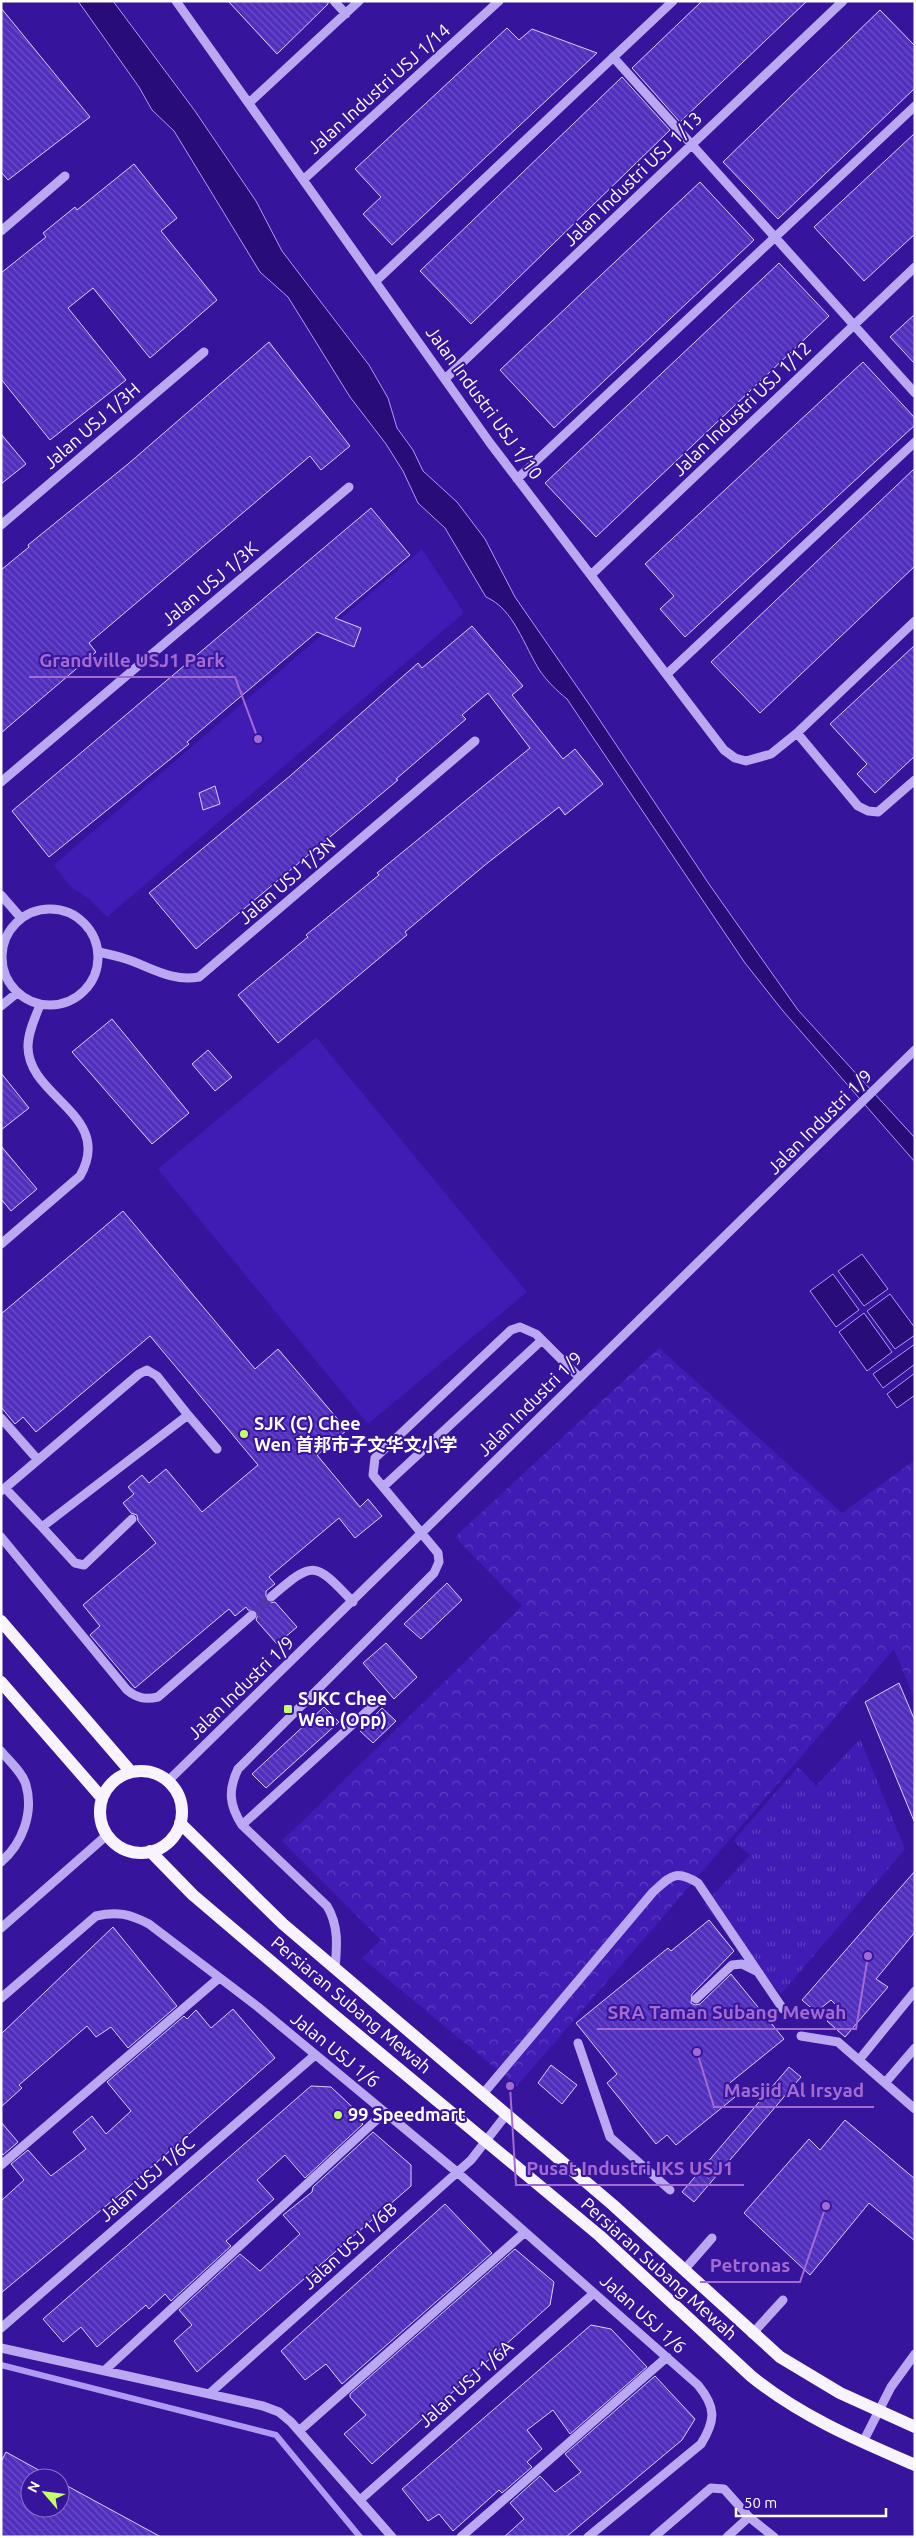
<svg xmlns="http://www.w3.org/2000/svg" width="916" height="2538" viewBox="0 0 916 2538" font-family="Ubuntu,'Noto Sans SC',sans-serif">
<style>
.grass{fill:url(#grass-tufts)}
.forest{fill:url(#forest-crowns)}
.park{fill:#401cb5}
.water{fill:#280c77;stroke:#af9af6}
.lines{fill:none;stroke-linecap:round;stroke-linejoin:round}
.stream{stroke:#af9af6;stroke-width:6}
.building{fill:url(#building-back-hatch);stroke:#dbd0fd}
.minor-tunnel{stroke:#5437aa;stroke-width:9;stroke-dasharray:9 4.5;stroke-linecap:butt}
.minor{stroke:#baa8f3;stroke-width:9}
.major{stroke:#f8f4ff;stroke-width:12}
.poi-dot{fill:#c4ff6a;stroke:#36149b;stroke-width:2}
.labels{text-anchor:middle;stroke-width:4;stroke-linejoin:round;paint-order:stroke}
.street-label{font-size:18px;fill:#fff;stroke:#36149b}
.poi-label{font-size:18px;font-weight:bold;fill:#fff;stroke:#36149b;text-anchor:start}
.leader{fill:none;stroke:#a36bd2;stroke-width:2}
.callout-dot{fill:#a36bd2;stroke:#36149b;stroke-width:2}
.callout-label{font-size:19px;text-anchor:middle;font-weight:bold;fill:#a36bd2;stroke:#36149b;stroke-width:4;stroke-linejoin:round;paint-order:stroke}
</style>
<defs>
<pattern id="grass-tufts" width="24" height="20" patternUnits="userSpaceOnUse" patternTransform="scale(1.25)"><rect width="24" height="20" fill="#401cb5"/><path d="M3 7l-1-3M5 7V3M7 7l1-3M15 17l-1-3M17 17v-4M19 17l1-3" fill="none" stroke="#5d3ec0"/></pattern>
<pattern id="forest-crowns" width="20" height="18" patternUnits="userSpaceOnUse" patternTransform="scale(1.25)"><rect width="20" height="18" fill="#401cb5"/><path d="M2 6a3 3 0 1 1 6 0M12 15a3 3 0 1 1 6 0" fill="none" stroke="#5d3ec0"/></pattern>
<pattern id="building-back-hatch" width="6" height="6" patternUnits="userSpaceOnUse" patternTransform="scale(1.25)"><rect width="6" height="6" fill="#512fbd"/><path d="M-1 5l2 2M0 0l6 6M5-1l2 2" fill="none" stroke="#6b4ec7"/></pattern>
</defs>
<rect width="100%" height="100%" fill="#36149b"/>
<!-- grass -->
<path class="grass" d="M 860,1739 L 905,1849 L 781,1994 L 704,1905 L 750,1855 L 733,1841 L 798,1767 L 816,1786 Z"/>
<!-- forest -->
<path class="forest" d="M 659,1348 L 842,1513 L 915,1460 L 915,1700 L 894,1649 L 517,2086 L 362,1958 L 381,1940 L 282,1841 L 522,1606 L 455,1537 Z"/>
<!-- park -->
<path class="park" d="M 422,549 L 464,613 L 107,917 L 89,899 L 70,886 L 54,865 Z
M 316,1037 L 527,1292 L 368,1424 L 158,1169 Z"/>
<!-- water -->
<path class="water" d="M 78,1 L 113,1 L 195,111 L 256,201 L 282,251 L 369,365 L 388,398 L 397,428 L 413,450 L 423,471 L 457,502 L 485,539 L 515,597 L 589,704 L 711,887 L 798,1010 L 915,1138 L 915,1162 L 783,1011 L 745,963 L 567,699 C 557,691 547,681 540,671 C 524,646 514,609 486,597 L 445,528 L 418,503 L 403,471 L 386,444 L 350,397 L 288,297 L 260,272 L 174,131 L 152,110 L 139,87 Z
M 862,1254 L 888,1289 L 864,1306 L 838,1271 Z
M 833,1274 L 859,1310 L 836,1327 L 810,1291 Z
M 890,1294 L 915,1328 L 915,1335 L 895,1349 L 867,1311 Z
M 864,1313 L 892,1352 L 867,1371 L 839,1332 Z
M 915,1344 L 915,1364 L 883,1388 L 873,1374 Z
M 915,1373 L 915,1395 L 897,1408 L 887,1394 Z"/>
<g class="lines">
<!-- stream -->
<path class="stream" d="M 1,2365 L 276,2435 L 360,2537"/>
</g>
<!-- building -->
<path class="building" d="M 228,1 L 328,1 L 328,4 L 277,54 Z
M 702,1 L 807,1 L 680,122 L 632,68 Z
M 1,8 L 90,117 L 8,180 L 1,172 Z
M 880,10 L 915,46 L 915,88 L 778,219 L 723,162 Z
M 507,28 L 519,40 L 532,29 L 597,53 L 392,245 L 363,214 L 381,197 L 355,169 Z
M 622,77 L 670,130 L 471,324 L 420,271 Z
M 915,133 L 915,234 L 864,281 L 814,227 Z
M 134,164 L 177,218 L 161,231 L 217,300 L 150,358 L 93,288 L 68,308 L 126,380 L 50,440 L 1,379 L 1,273 L 46,237 L 43,233 L 75,207 L 77,210 Z
M 700,182 L 754,240 L 554,428 L 500,370 Z
M 779,263 L 829,316 L 596,537 L 545,483 Z
M 915,314 L 915,364 L 890,337 Z
M 269,342 L 350,446 L 321,470 L 310,456 L 89,643 L 96,652 L 1,733 L 1,570 L 29,547 L 28,545 L 128,464 Z
M 863,362 L 915,418 L 915,425 L 685,637 L 660,609 L 674,596 L 645,564 Z
M 1,434 L 26,464 L 1,484 Z
M 915,468 L 915,566 L 760,713 L 711,662 Z
M 371,508 L 410,555 L 335,618 L 361,628 L 354,647 L 317,632 L 187,742 L 189,744 L 49,857 L 12,811 Z
M 472,626 L 523,686 L 512,695 L 563,759 L 575,749 L 603,784 L 565,815 L 559,807 L 485,865 L 405,932 L 407,935 L 278,1043 L 238,995 L 308,937 L 306,935 L 379,875 L 377,873 L 530,748 L 488,693 L 462,715 L 466,719 L 396,779 L 398,780 L 196,949 L 149,893 L 290,776 L 418,663 L 422,668 Z
M 915,645 L 915,756 L 875,793 L 857,774 L 867,764 L 830,724 Z
M 215,786 L 220,804 L 203,810 L 199,793 Z
M 112,1019 L 189,1113 L 152,1144 L 72,1052 Z
M 208,1050 L 232,1077 L 215,1091 L 192,1064 Z
M 1,1073 L 29,1108 L 1,1130 Z
M 1,1146 L 37,1189 L 11,1211 L 1,1199 Z
M 123,1211 L 255,1369 L 278,1349 L 347,1430 L 317,1455 L 360,1507 L 368,1499 L 382,1516 L 355,1538 L 339,1518 L 269,1577 L 275,1584 L 266,1591 L 266,1601 L 269,1603 L 275,1602 L 297,1627 L 277,1644 L 256,1620 L 258,1614 L 256,1611 L 248,1610 L 246,1607 L 235,1616 L 229,1609 L 135,1688 L 90,1635 L 100,1626 L 83,1605 L 156,1543 L 138,1521 L 137,1515 L 131,1513 L 123,1503 L 134,1494 L 128,1487 L 142,1475 L 149,1483 L 166,1469 L 202,1512 L 258,1465 L 150,1336 L 36,1432 L 23,1417 L 15,1424 L 1,1407 L 1,1314 Z
M 447,1583 L 462,1600 L 421,1639 L 404,1624 Z
M 386,1643 L 417,1677 L 394,1699 L 363,1663 Z
M 899,1683 L 915,1721 L 914,1821 L 865,1702 Z
M 324,1707 L 339,1722 L 266,1788 L 252,1774 Z
M 382,1708 L 396,1721 L 373,1743 L 360,1731 Z
M 915,1871 L 915,1932 L 876,1979 L 888,1987 L 845,2037 L 827,2021 L 839,2008 L 831,2000 L 816,2012 L 802,2000 Z
M 709,1920 L 734,1951 L 692,1994 L 691,2003 L 695,2005 L 700,2004 L 731,1974 L 784,2039 L 726,2086 L 735,2097 L 676,2145 L 667,2135 L 656,2144 L 607,2083 L 617,2074 L 576,2023 L 668,1948 L 671,1951 Z
M 113,1927 L 177,2006 L 128,2048 L 111,2027 L 96,2037 L 87,2026 L 19,2085 L 22,2088 L 1,2107 L 1,2034 Z
M 233,2009 L 275,2058 L 130,2186 L 1,2293 L 1,2201 L 24,2180 L 11,2164 L 28,2150 L 51,2176 L 86,2149 L 73,2132 L 92,2116 L 106,2134 L 131,2111 L 107,2082 L 184,2016 L 187,2019 L 196,2010 L 211,2028 Z
M 551,2065 L 577,2085 L 562,2104 L 538,2083 Z
M 789,2067 L 801,2077 L 694,2202 L 682,2192 Z
M 311,2086 L 331,2087 L 364,2118 L 360,2121 L 363,2124 L 305,2178 L 285,2155 L 257,2180 L 274,2199 L 226,2241 L 231,2246 L 171,2301 L 165,2294 L 149,2309 L 146,2305 L 97,2347 L 81,2327 L 63,2342 L 43,2319 Z
M 845,2120 L 915,2179 L 915,2241 L 869,2203 L 810,2275 L 744,2213 L 809,2139 L 820,2150 Z
M 1,2122 L 18,2142 L 3,2155 L 1,2152 Z
M 373,2132 L 411,2165 L 411,2186 L 197,2372 L 174,2341 L 192,2325 L 179,2310 L 240,2254 L 260,2271 L 300,2234 L 283,2215 L 312,2192 L 313,2187 Z
M 445,2204 L 492,2253 L 342,2384 L 326,2364 L 305,2380 L 281,2351 Z
M 515,2249 L 554,2282 L 550,2305 L 372,2464 L 344,2434 L 366,2415 L 350,2397 L 350,2394 Z
M 591,2325 L 611,2329 L 647,2367 L 570,2434 L 553,2410 L 527,2430 L 542,2449 L 527,2462 L 532,2467 L 502,2493 L 499,2490 L 453,2531 L 439,2514 L 428,2521 L 402,2489 Z
M 655,2376 L 695,2419 L 682,2440 L 566,2537 L 504,2537 L 524,2519 L 510,2503 L 540,2476 L 555,2492 L 581,2472 L 565,2454 Z
M 6,2452 L 53,2478 L 30,2478 L 30,2508 L 60,2508 L 60,2482 L 161,2537 L 1,2537 L 1,2462 Z"/>
<g class="lines">
<!-- minor-tunnel -->
<path class="minor-tunnel" d="M 252,1615 L 271,1597"/>
<!-- minor -->
<path class="minor" d="M 176,1 L 490,443 L 724,750 L 735,758 L 746,761 L 771,754 L 797,733 L 915,621
M 334,1 L 346,14
M 613,57 L 915,393
M 249,103 L 359,1
M 303,180 L 499,1
M 1,231 L 65,176
M 376,281 L 673,1
M 445,379 L 843,1
M 517,479 L 915,106
M 1,525 L 204,352
M 591,575 L 915,267
M 667,674 L 915,442
M 797,733 L 858,806 L 868,811 L 878,812 L 915,780
M 1,782 L 349,487
M 1,895 L 21,918
M2 957a48 48 0 1 1 96 0a48 48 0 1 1-96 0Z
M 99,952 C 108,954 117,956 126,959 C 151,967 171,982 199,977 L 475,741
M 1,1006 L 17,993
M 1,1244 L 80,1176 C 115,1115 27,1097 28,1046 C 28,1032 35,1018 40,1005
M 188,1415 L 217,1449
M 1,1418 L 38,1460
M 383,1487 L 542,1340
M 1,1491 L 5,1488 L 139,1374 L 147,1370 L 157,1376 L 188,1415 L 42,1527 L 5,1488
M 42,1527 L 75,1563 L 84,1565 L 132,1519
M 1,1537 L 127,1690 C 137,1698 145,1700 158,1697 L 252,1615
M 271,1597 C 314,1560 314,1561 353,1602
M 1,1751 C 9,1761 23,1773 26,1785 C 34,1813 22,1844 1,1862
M 168,1781 L 915,1050
M 242,1825 L 375,1704
M 1,1928 L 107,1835
M 335,1969 C 337,1946 339,1926 327,1906 L 242,1825 C 229,1805 228,1790 238,1769 L 434,1573 L 439,1562 L 438,1553 L 373,1475 L 375,1458 L 511,1330 L 520,1327 L 536,1334 L 580,1378
M 1,1998 L 96,1916 C 117,1911 130,1914 149,1924 L 258,2007 L 457,2172 L 698,2385 C 716,2407 716,2420 701,2444 L 588,2537
M 696,1999 L 732,1965 L 742,1964 L 758,1972
M 801,2036 L 838,2042 L 915,2109
M 578,2043 L 610,2137 L 670,2190
M 859,2060 L 915,1991
M 885,2083 L 915,2048
M 482,2095 L 653,1892 C 671,1876 675,1869 698,1883 L 783,2009
M 1,2165 L 219,1978
M 684,2270 L 712,2238
M 1,2328 L 315,2055
M 752,2334 L 783,2300
M 1,2348 L 263,2406 L 279,2412 L 291,2422 L 392,2537
M 104,2371 L 385,2112
M 209,2394 L 471,2160 L 506,2115
M 299,2431 L 525,2232
M 863,2442 L 891,2387 L 915,2354
M 360,2500 L 594,2293
M 461,2537 L 667,2357
M 654,2537 L 711,2488 L 724,2489 L 749,2517 L 774,2537
M 727,2537 L 749,2517"/>
<!-- major -->
<path class="major" d="M 1,1621 L 131,1772
M 1,1682 L 102,1798
M100 1812a41 41 0 1 1 82 0a41 41 0 1 1-82 0Z
M 180,1823 L 283,1924 L 613,2205 L 780,2357 L 840,2393 L 915,2427
M 150,1851 L 193,1895 L 334,2015 L 600,2236 L 751,2376 C 800,2416 857,2440 915,2465"/>
</g>
<!-- markers -->
<g class="poi-dot">
<circle cx="244" cy="1434" r="5"/>
<rect x="283" y="1704" width="10" height="10" rx="2.5"/>
<circle cx="338" cy="2115" r="5"/>
</g>
<g class="labels">
<!-- street labels -->
<g class="street-label">
<text transform="translate(379 89) rotate(-42)" y="6">Jalan Industri USJ 1/14</text>
<text transform="translate(633 179) rotate(-44)" y="6">Jalan Industri USJ 1/13</text>
<text transform="translate(484 403) rotate(54)" y="6">Jalan Industri USJ 1/10</text>
<text transform="translate(742 409) rotate(-44)" y="6">Jalan Industri USJ 1/12</text>
<text transform="translate(92 426) rotate(-41)" y="6">Jalan USJ 1/3H</text>
<text transform="translate(210 584) rotate(-40)" y="6">Jalan USJ 1/3K</text>
<text transform="translate(287 881) rotate(-41)" y="6">Jalan USJ 1/3N</text>
<text transform="translate(820 1122) rotate(-45)" y="6">Jalan Industri 1/9</text>
<text transform="translate(530 1404) rotate(-45)" y="6">Jalan Industri 1/9</text>
<text transform="translate(241 1688) rotate(-44)" y="6">Jalan Industri 1/9</text>
<text transform="translate(351 2005) rotate(40)" y="6">Persiaran Subang Mewah</text>
<text transform="translate(335 2050) rotate(39)" y="6">Jalan USJ 1/6</text>
<text transform="translate(147 2179) rotate(-41)" y="6">Jalan USJ 1/6C</text>
<text transform="translate(350 2246) rotate(-42)" y="6">Jalan USJ 1/6B</text>
<text transform="translate(659 2269) rotate(42)" y="6">Persiaran Subang Mewah</text>
<text transform="translate(643 2314) rotate(42)" y="6">Jalan USJ 1/6</text>
<text transform="translate(466 2384) rotate(-42)" y="6">Jalan USJ 1/6A</text>
</g>
<!-- poi labels -->
<g class="poi-label">
<text x="254" y="1430">SJK (C) Chee<tspan x="254" dy="21">Wen 首邦市子文华文小学</tspan></text>
<text x="298" y="1705">SJKC Chee<tspan x="298" dy="21">Wen (Opp)</tspan></text>
<text x="348" y="2121">99 Speedmart</text>
</g>
</g>
<!-- callouts -->
<path class="leader" d="M258 739L235 677H29M868 1956L856 2029H597M697 2052L714 2107H874M510 2086L516 2185H744M826 2206L800 2282H700"/>
<g class="callout-dot">
<circle cx="258" cy="739" r="5"/>
<circle cx="868" cy="1956" r="5"/>
<circle cx="697" cy="2052" r="5"/>
<circle cx="510" cy="2086" r="5"/>
<circle cx="826" cy="2206" r="5"/>
</g>
<g class="callout-label">
<text x="132" y="667">Grandville USJ1 Park</text>
<text x="727" y="2019">SRA Taman Subang Mewah</text>
<text x="794" y="2097">Masjid Al Irsyad</text>
<text x="630" y="2175">Pusat Industri IKS USJ1</text>
<text x="750" y="2272">Petronas</text>
</g>
<!-- border -->
<rect width="916" height="2538" fill="none" stroke="#ffffff" stroke-width="5"/>
<!-- north arrow -->
<g transform="translate(45 2493) rotate(298)"><circle r="24" fill="#36149b" stroke="#8672c3"/>
<path d="M0-4L9 19L0 12L-9 19Z" fill="#c4ff6a"/>
<text y="-8" font-size="14" font-weight="bold" text-anchor="middle" fill="#ffffff">N</text>
</g>
<!-- scale -->
<path d="M736 2508v8h150v-8" fill="none" stroke="#ffffff" stroke-width="2.5"/>
<text x="744" y="2508" font-size="15" fill="#ffffff" stroke="#36149b" stroke-width="4" paint-order="stroke">50 m</text>
</svg>
